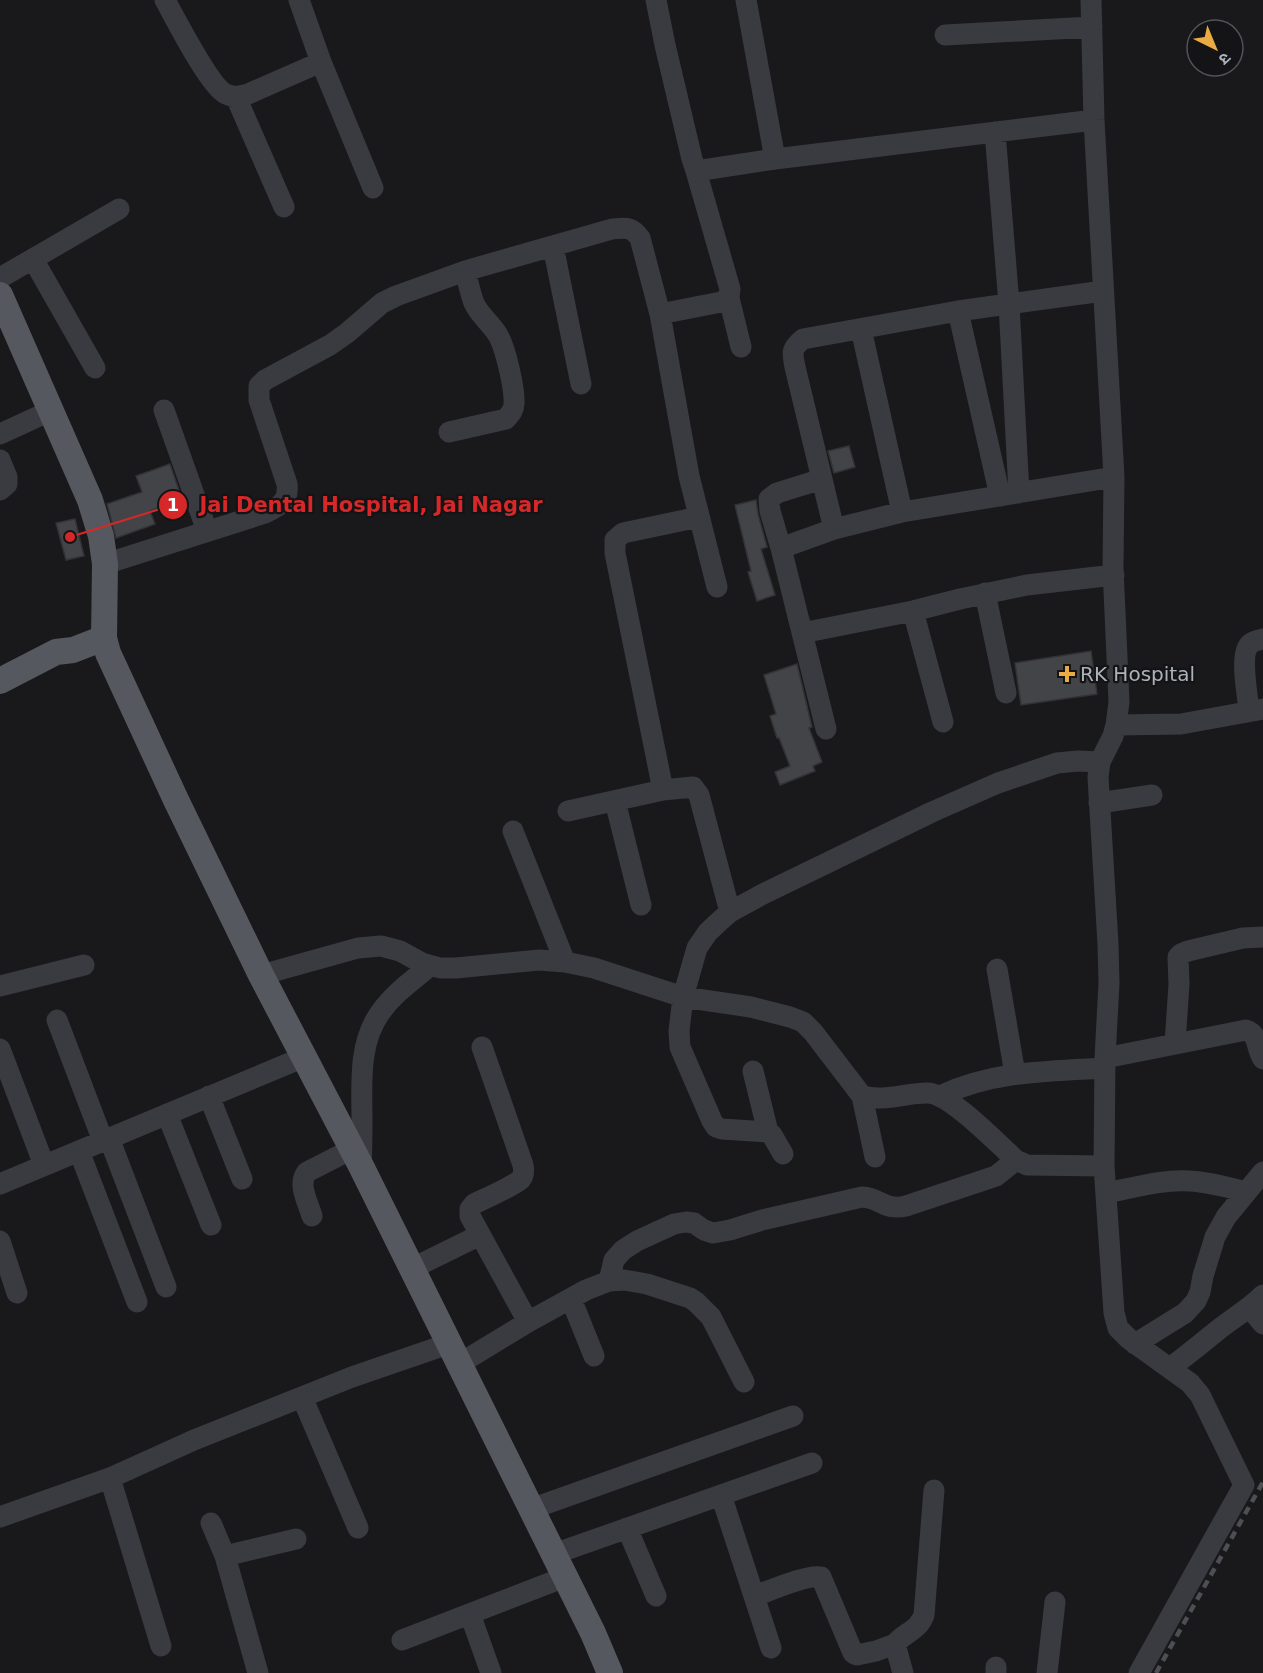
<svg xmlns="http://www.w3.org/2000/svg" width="1263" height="1673" viewBox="0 0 1263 1673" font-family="'DejaVu Sans','Noto Sans Devanagari',sans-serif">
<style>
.building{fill:#434448;stroke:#333337;stroke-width:1.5}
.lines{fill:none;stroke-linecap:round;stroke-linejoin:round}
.minor{stroke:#3a3b40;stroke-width:21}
.major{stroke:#56585f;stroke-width:26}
.rail{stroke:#4d4f55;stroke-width:4.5;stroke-dasharray:8 6;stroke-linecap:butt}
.poi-dot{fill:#eaab42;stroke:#141416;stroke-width:2}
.labels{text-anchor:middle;stroke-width:4.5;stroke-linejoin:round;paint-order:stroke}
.poi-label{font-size:20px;fill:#acb1ba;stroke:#141416;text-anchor:start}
.leader{fill:none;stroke:#d62828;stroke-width:2}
.callout-dot{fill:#d62828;stroke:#141416;stroke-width:2}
.mark-label{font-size:18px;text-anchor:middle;font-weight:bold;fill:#fff}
.callout-label{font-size:21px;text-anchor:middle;font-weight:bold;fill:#d62828;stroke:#141416;stroke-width:4.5;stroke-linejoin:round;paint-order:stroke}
</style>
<rect width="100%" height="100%" fill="#19191b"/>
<!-- building -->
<path class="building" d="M 849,446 L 855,467 L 834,473 L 828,451 Z
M 170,464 L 182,499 L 150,511 L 155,524 L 116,538 L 107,504 L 142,492 L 136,476 Z
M 756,500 L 758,514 L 767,547 L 761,549 L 775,595 L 757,601 L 748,572 L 751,571 L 735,505 Z
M 75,519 L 84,556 L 66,560 L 56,523 Z
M 1091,651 L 1097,694 L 1021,705 L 1015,663 Z
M 797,664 L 812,727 L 809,728 L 822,762 L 813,766 L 815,771 L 780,785 L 775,772 L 790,766 L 779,738 L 777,738 L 770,716 L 776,714 L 764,675 Z"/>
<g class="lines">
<!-- minor -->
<path class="minor" d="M 165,0 C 175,18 210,87 226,94 C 234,98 240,96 248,94 L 321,62
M 299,0 L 321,62 L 373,188
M 656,0 L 665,45 L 692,159 L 696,171
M 746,0 L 775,159
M 1091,0 L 1094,120 L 1114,477 L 1113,568 L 1119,702 L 1116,725 L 1113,736 L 1100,762 L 1098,777 L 1108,944 L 1109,983 L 1105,1058 L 1104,1166 L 1114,1313 L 1118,1328 L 1129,1339 L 1190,1383 L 1200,1395 L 1244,1485 L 1139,1673
M 945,35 L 1092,27
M 236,97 L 284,207
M 995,132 L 1009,304 L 1019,493
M 553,246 L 581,384
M 33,259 L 95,368
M 0,278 L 119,209
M 729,298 L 741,347
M 958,311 L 1000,496
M 660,314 L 721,302 L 729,298 L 730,289 L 696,171 L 775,159 L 1094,120
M 861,329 L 902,512
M 164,410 L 207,531
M 449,432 L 506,419 C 510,414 514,410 514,404 C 515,389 505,344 496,332 C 489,322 479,314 474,303 C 470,293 468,281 465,271
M 0,434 L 50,411
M 0,460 L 7,477 L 7,484 L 0,490
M 822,479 L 777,493 L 769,499 L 770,511 L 781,548 L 826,729
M 834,529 L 795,367 C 792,352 791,349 803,339 L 958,311 L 1103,291
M 781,548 L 834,529 L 902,512 L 1114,477
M 105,564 L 265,513 C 280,506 289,502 287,484 L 259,400 L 259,386 L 265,380 L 330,345 L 347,333 L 382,303 L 396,296 L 465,271 L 612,229 C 626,228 631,226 640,238 L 660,314 L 689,476 L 717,587
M 985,593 L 1006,693
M 913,611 L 943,722
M 802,633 L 913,611 L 960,599 L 1027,585 L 1114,575
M 1249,711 C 1248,697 1239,654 1250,644 C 1253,641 1258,640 1263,639
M 1116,725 L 1181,724 L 1263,709
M 663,790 L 615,553 L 615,540 L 623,533 L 699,517
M 615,801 L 641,905
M 1099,803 L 1152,795
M 568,811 L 663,790 L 693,787 L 699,795 L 730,912
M 513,831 L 565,962
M 997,969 L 1015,1074
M 261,975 L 358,948 L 381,946 L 400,951 L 422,963 L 440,968 L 456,968 L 539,960 L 565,962 L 594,968 L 683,997 L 751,1007 L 790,1017 L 803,1022 L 813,1032 L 862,1096 C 884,1102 905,1093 927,1093 C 950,1093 998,1144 1016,1160 L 1027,1165 L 1104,1166
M 0,986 L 84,965
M 57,1020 L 103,1141
M 1175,1044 L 1179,984 L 1178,957 L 1181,954 L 1188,951 L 1243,938 L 1263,937
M 482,1047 L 523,1165 C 524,1170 524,1175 521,1179 C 514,1186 484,1199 474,1204 L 470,1209 L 470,1216 L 528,1322
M 0,1049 L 44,1165
M 1105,1058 L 1246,1030 C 1259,1034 1256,1049 1263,1059
M 753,1071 L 768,1132
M 209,1096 L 242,1179
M 862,1096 L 875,1157
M 940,1096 C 992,1071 1049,1071 1105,1068
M 167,1114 L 211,1225
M 109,1138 L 166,1287
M 79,1151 L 137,1302
M 783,1154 L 772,1135 L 768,1132 L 722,1129 L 716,1127 L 712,1121 L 680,1047 L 679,1031 L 683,997 L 697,948 L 708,932 L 722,919 L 730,912 L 763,894 L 932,812 L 998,783 L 1057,763 L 1078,761 L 1100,762
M 361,1166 C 362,1150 362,1135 362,1120 C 362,1084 358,1044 380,1013 C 393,994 413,980 430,966
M 0,1184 L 304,1057
M 1106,1193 C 1133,1188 1162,1179 1190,1181 C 1209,1182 1227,1187 1246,1192
M 312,1216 C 308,1202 297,1184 307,1172 L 352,1149
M 0,1241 L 17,1293
M 411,1269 L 480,1235
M 609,1281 L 614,1260 L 623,1250 L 637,1241 L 674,1224 L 686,1222 L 694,1223 L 704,1230 L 713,1233 L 730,1230 L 762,1220 L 862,1197 C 882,1198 883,1211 906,1206 L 996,1176 L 1016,1160
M 571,1299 L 594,1356
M 1250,1308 L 1263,1324
M 1135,1344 L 1185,1313 L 1196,1301 L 1200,1292 L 1203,1276 L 1215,1237 L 1226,1217 L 1263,1172
M 459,1364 L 528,1322 L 586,1290 L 609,1281 L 624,1280 L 647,1284 L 690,1298 L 696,1302 L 711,1317 L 744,1382
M 1170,1368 C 1186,1356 1202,1343 1218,1330 C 1233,1318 1249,1309 1263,1295
M 302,1397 L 358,1528
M 110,1478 L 161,1646
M 721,1495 L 771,1648
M 531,1509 L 793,1416
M 0,1517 L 110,1478 L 194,1440 L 352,1377 L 448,1344
M 211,1523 L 225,1556 L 258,1673
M 627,1528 L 656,1596
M 554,1554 L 812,1463
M 225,1556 L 296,1539
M 755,1596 C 769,1591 808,1574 821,1577 L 853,1653 L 857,1655 L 876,1651 L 895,1644
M 470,1614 L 491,1673
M 402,1640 L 565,1577
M 996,1667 L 996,1673
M 903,1673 L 895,1644 C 905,1632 918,1631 924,1615 L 934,1490
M 1047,1673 L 1055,1602"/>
<!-- major -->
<path class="major" d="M 0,295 L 90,500 L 101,536 L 105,564 L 104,638 L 108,653 L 176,800 L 261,975 L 361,1166 L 593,1633 L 610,1673
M 0,681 L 56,652 L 73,650 L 104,638"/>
<!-- rail -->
<path class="rail" d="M 1156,1673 L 1263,1482"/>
</g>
<!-- markers -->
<path class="poi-dot" d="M1064 665h6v6h6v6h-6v6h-6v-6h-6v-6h6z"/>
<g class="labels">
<!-- poi labels -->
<g class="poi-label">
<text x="1080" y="681">RK Hospital</text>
</g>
</g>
<!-- callouts -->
<path class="leader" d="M70 537L173 505"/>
<g class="callout-dot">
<circle cx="70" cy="537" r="6"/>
<circle cx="173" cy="505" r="15"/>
</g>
<g class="mark-label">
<text x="173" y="511">1</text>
</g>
<g class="callout-label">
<text x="371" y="512">Jai Dental Hospital, Jai Nagar</text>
</g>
<!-- north arrow -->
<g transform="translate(1215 48) rotate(137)"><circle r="28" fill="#141416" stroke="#515358" stroke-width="1.5"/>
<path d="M0-4.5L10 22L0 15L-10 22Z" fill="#eaab42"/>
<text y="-9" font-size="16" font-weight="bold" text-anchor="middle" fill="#acb1ba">उ</text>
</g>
</svg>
